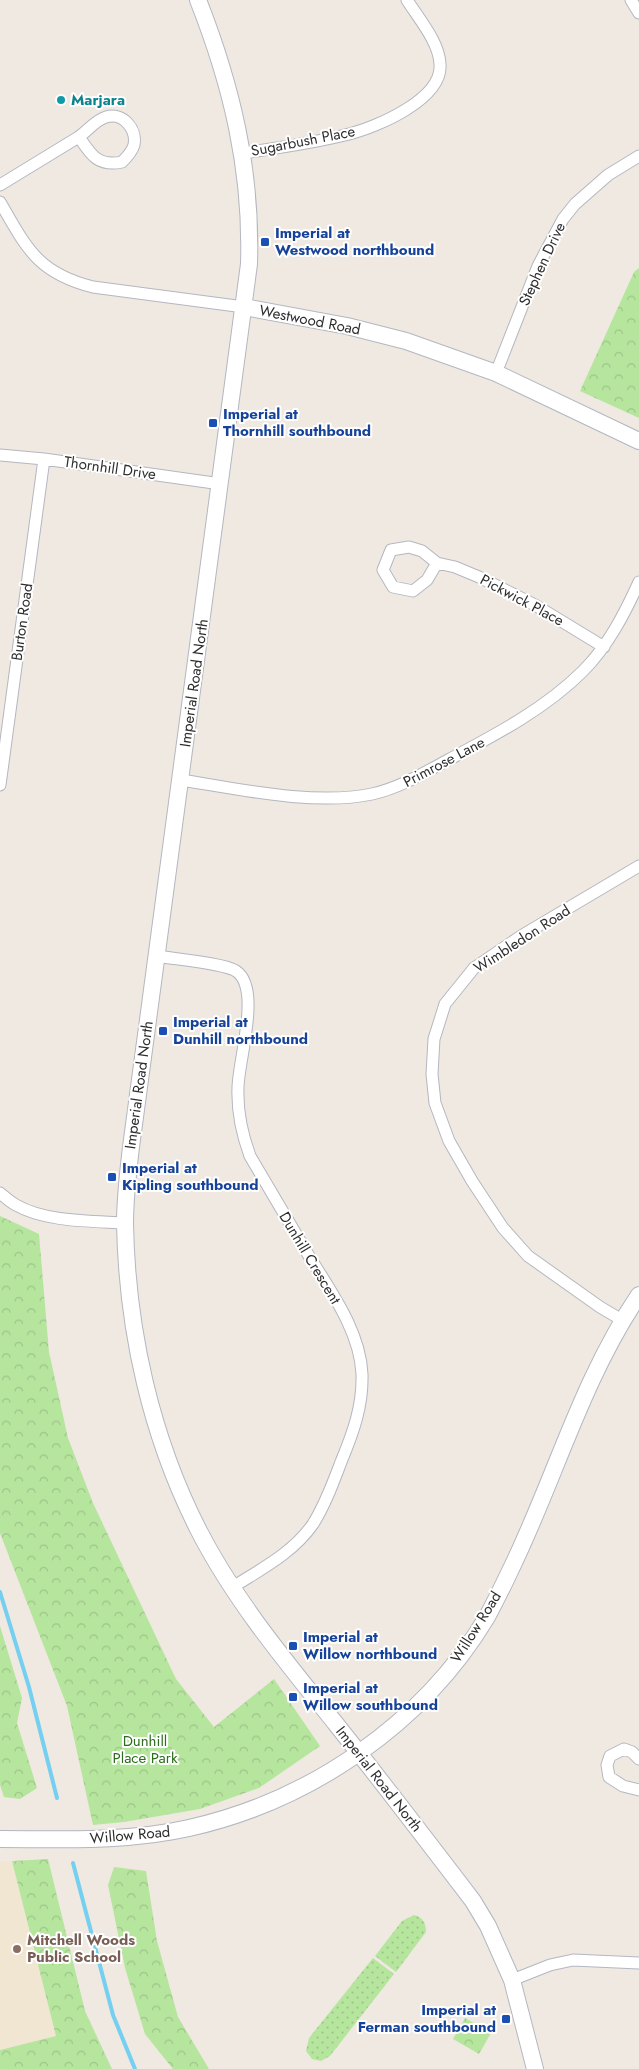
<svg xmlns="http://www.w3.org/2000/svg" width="639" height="2069" viewBox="0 0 639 2069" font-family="Jost,sans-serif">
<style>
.education{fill:#f0e6d1}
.grass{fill:url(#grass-dots)}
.forest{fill:url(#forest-crowns)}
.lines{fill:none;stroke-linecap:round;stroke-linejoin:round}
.stream{stroke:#75cff0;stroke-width:4}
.street-casing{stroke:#b4b7c1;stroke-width:13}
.secondary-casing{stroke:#b4b7c1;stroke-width:18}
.street{stroke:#fff;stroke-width:11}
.secondary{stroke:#fff;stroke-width:16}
.culture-dot{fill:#0f9aa8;stroke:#fff;stroke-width:2}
.transit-dot{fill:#1a4fb4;stroke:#fff;stroke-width:2}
.education-dot{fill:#8d6e63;stroke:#fff;stroke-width:2}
.labels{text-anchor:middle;stroke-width:4;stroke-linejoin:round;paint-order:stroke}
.culture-label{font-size:15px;font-weight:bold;fill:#0d838f;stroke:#fff;text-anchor:start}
.street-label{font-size:15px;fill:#2e2e2e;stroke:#fff}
.transit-label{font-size:15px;font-weight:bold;fill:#164399;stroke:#fff;text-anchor:start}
.park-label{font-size:15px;fill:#2c6e1b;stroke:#fff}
.education-label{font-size:15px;font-weight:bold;fill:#785e54;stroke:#fff;text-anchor:start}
</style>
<defs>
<pattern id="grass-dots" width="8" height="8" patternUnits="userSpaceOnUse" patternTransform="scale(1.25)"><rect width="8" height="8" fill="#b6e59e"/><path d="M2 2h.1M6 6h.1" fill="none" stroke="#9dc588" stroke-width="1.8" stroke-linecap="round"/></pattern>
<pattern id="forest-crowns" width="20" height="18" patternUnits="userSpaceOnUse" patternTransform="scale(1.25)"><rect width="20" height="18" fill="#b6e59e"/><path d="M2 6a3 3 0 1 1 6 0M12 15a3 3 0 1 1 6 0" fill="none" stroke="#9dc588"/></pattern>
</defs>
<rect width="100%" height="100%" fill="#efe9e1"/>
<!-- education -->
<path class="education" d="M 0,1861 L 12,1861 L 56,2036 L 0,2050 Z"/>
<!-- grass -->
<path class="grass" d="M 414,1915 C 423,1917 426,1923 426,1932 L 396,1972 L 375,1956 L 402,1921 Z
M 373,1958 L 394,1974 L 330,2056 L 321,2061 L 312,2059 L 306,2051 L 309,2038 Z"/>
<!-- forest -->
<path class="forest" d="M 639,268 L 639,418 L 580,391 L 634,272 Z
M 0,1216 L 39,1234 L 49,1352 L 68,1438 L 93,1503 L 176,1679 L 214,1727 L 274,1679 L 320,1746 L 259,1788 L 200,1809 L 124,1822 L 93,1825 L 67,1706 L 0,1533 Z
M 0,1626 L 22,1698 L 17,1723 L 37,1788 L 20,1799 L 4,1797 L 0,1785 Z
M 48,1859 L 85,2011 L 112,2069 L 0,2069 L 0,2050 L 56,2036 L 12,1861 Z
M 114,1867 L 146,1871 L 157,1941 L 178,2017 L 209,2069 L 173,2069 L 145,2034 L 125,1968 L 108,1885 Z
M 465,2018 L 491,2033 L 479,2054 L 453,2039 Z"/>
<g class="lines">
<!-- stream -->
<path class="stream" d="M 0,1592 L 29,1687 L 57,1798
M 73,1863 L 113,2015 L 135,2069"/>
<defs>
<path id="street" d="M 631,0 L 639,13
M 243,153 C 278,148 314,143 349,134 C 377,127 443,99 440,64 C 439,42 419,19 407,0
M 0,185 L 77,138 C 87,132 95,120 106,117 C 123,112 137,129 134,145 C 132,152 127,157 122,162 C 98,167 91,155 79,137
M 0,202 C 27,249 38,273 93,287 L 244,307
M 496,373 L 538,266 L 563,219 L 575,204 L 608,175 L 639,156
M 0,455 L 44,459 L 221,484
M 437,563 L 427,580 L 413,591 L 393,587 L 383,570 L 391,550 L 409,547 L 422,551 L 437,563 L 455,567 L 479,577 L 535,605 L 604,647
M 181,780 C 238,789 316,806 372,794 C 399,788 424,773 448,760 C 495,735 545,709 583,671 C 608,646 625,613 639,582
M 0,785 L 44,459
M 157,956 C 173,959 223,963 236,971 C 262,988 238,1061 238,1088 C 237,1112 242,1134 250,1156 C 268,1187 287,1219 306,1251 C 328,1288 360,1329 362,1374 C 363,1406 353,1433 341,1462 C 333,1483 325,1505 313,1524 C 293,1553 261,1569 233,1587
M 0,1193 C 5,1197 10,1202 16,1205 C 45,1222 92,1221 125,1223
M 622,1320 L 600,1307 L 528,1256 L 503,1228 L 472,1181 L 449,1141 L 435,1103 L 432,1074 L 434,1039 L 445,1004 L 474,968 L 521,936 L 639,866
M 639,1759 L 632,1752 L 624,1749 L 610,1756 L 607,1765 L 609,1777 L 623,1786 L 639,1790
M 512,1980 L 550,1965 L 573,1960 L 639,1963"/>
<path id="secondary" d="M 198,0 C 232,86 252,171 249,264 L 131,1147 C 128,1172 125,1198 125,1224 C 127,1330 151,1437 199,1531 C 235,1601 287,1663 336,1724 C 382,1782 428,1842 473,1901 L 488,1926 L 512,1980 L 535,2069
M 244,307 L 347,326 L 406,341 L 496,373 L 639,441
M 0,1839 C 62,1839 128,1842 189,1828 C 310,1801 423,1724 487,1617 C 495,1602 503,1586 510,1571 C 555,1479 581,1381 639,1295"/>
</defs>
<!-- street casing -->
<use href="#street" class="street-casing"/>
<!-- secondary casing -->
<use href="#secondary" class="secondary-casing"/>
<!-- street -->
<use href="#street" class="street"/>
<!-- secondary -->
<use href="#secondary" class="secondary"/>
</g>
<!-- markers -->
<circle class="culture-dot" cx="61" cy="100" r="5"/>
<g class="transit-dot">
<rect x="260" y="237" width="10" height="10" rx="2.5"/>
<rect x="208" y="418" width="10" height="10" rx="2.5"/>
<rect x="158" y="1026" width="10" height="10" rx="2.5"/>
<rect x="107" y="1172" width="10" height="10" rx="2.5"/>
<rect x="288" y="1641" width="10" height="10" rx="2.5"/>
<rect x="288" y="1692" width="10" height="10" rx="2.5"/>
<rect x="501" y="2014" width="10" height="10" rx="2.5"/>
</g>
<circle class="education-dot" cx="17" cy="1949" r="5"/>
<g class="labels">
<!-- culture labels -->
<g class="culture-label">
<text x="71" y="105">Marjara</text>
</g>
<!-- street labels -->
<g class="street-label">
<text transform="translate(303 141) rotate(-11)" y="5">Sugarbush Place</text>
<text transform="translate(542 264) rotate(-65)" y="5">Stephen Drive</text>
<text transform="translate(310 320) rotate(11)" y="5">Westwood Road</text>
<text transform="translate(110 468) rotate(8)" y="5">Thornhill Drive</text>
<text transform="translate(522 600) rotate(28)" y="5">Pickwick Place</text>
<text transform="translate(22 622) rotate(-82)" y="5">Burton Road</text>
<text transform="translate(194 683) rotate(-82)" y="5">Imperial Road North</text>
<text transform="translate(444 762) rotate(-28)" y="5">Primrose Lane</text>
<text transform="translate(522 939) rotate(-33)" y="5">Wimbledon Road</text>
<text transform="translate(139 1085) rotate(-82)" y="5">Imperial Road North</text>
<text transform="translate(310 1258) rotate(59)" y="5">Dunhill Crescent</text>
<text transform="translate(476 1627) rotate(-58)" y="5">Willow Road</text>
<text transform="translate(379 1779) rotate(52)" y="5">Imperial Road North</text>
<text transform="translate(130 1835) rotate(-5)" y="5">Willow Road</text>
</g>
<!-- transit labels -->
<g class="transit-label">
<text x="275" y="238">Imperial at<tspan x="275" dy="17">Westwood northbound</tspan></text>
<text x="223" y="419">Imperial at<tspan x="223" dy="17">Thornhill southbound</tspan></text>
<text x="173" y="1027">Imperial at<tspan x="173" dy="17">Dunhill northbound</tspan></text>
<text x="122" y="1173">Imperial at<tspan x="122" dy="17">Kipling southbound</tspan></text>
<text x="303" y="1642">Imperial at<tspan x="303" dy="17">Willow northbound</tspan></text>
<text x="303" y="1693">Imperial at<tspan x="303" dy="17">Willow southbound</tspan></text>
<text x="496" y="2015" text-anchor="end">Imperial at<tspan x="496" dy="17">Ferman southbound</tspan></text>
</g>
<!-- park labels -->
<g class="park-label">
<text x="145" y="1746">Dunhill<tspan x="145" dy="17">Place Park</tspan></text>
</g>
<!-- education labels -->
<g class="education-label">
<text x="27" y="1945">Mitchell Woods<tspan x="27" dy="17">Public School</tspan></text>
</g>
</g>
</svg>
